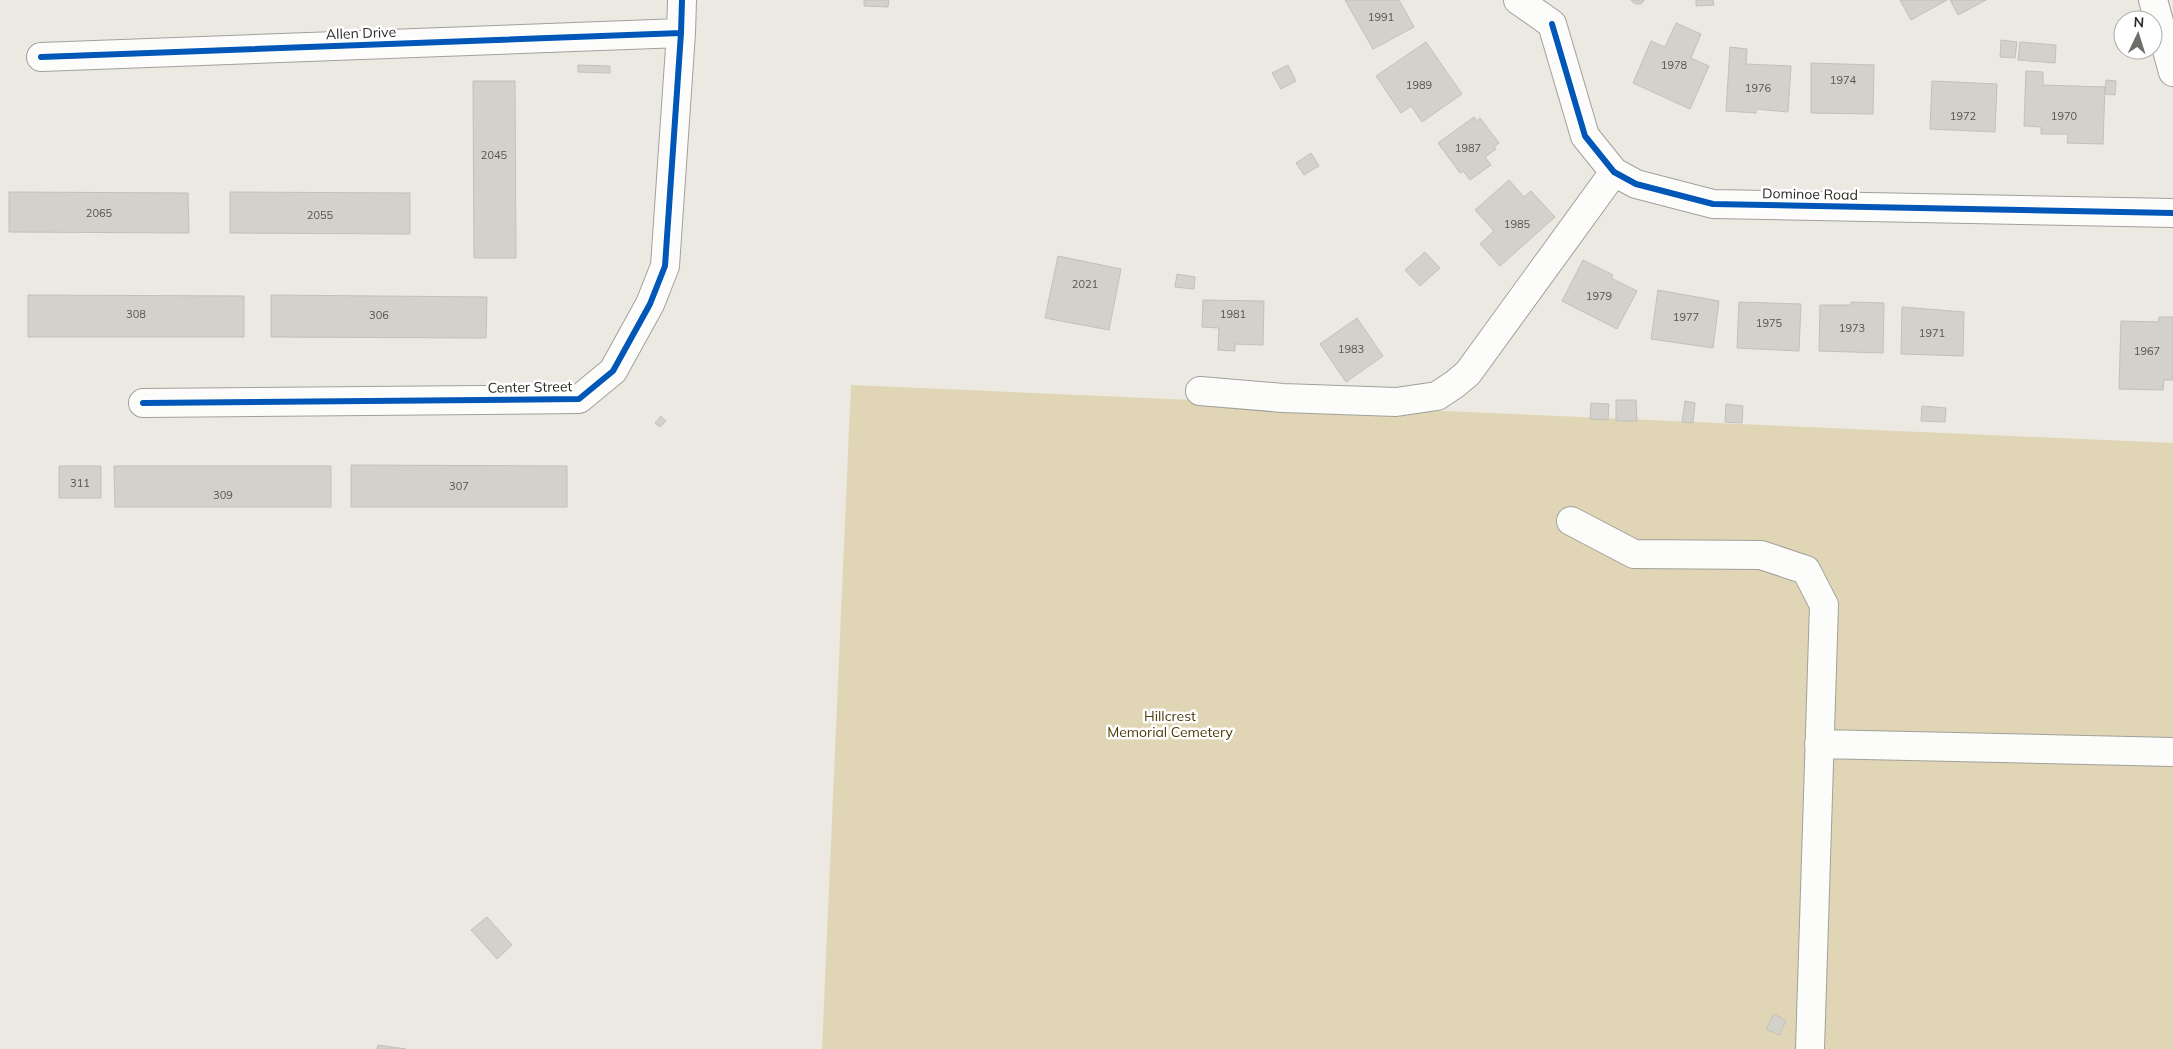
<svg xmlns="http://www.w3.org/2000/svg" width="2173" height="1049" viewBox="0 0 2173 1049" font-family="Mulish,sans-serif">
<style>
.green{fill:#e0d6b5}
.building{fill:#d3d1cb;stroke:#c2c0ba}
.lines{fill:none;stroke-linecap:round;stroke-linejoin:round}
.minor-casing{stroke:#a1a09b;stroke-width:30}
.minor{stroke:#fcfcfb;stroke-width:28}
.cycleway-casing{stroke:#fff;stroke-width:9}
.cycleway{stroke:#0057b8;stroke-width:6}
.labels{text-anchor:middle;stroke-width:5;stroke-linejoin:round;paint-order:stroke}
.number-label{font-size:11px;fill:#56544f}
.street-label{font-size:14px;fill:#2b2a25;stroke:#fff}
.park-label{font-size:14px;fill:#483a07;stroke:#fff}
</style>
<rect width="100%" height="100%" fill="#ebe9e2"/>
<!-- green -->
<path class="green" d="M 851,385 L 2173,443 L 2173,1049 L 822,1049 Z"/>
<!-- building -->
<path class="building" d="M 864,0 L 889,0 L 888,7 L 864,6 Z
M 1345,0 L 1399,0 L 1414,27 L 1373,49 Z
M 1631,0 L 1644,0 L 1644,1 L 1641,4 L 1635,4 Z
M 1696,0 L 1713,0 L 1714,5 L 1696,6 Z
M 1900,0 L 1947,0 L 1911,20 Z
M 1950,0 L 1986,0 L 1958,15 Z
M 1676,23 L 1701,34 L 1691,58 L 1709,66 L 1690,109 L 1633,83 L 1651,41 L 1665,47 Z
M 2001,40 L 2017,42 L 2015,58 L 2000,57 Z
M 1426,42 L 1462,94 L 1422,122 L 1411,106 L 1401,113 L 1376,76 Z
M 2020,42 L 2056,45 L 2055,63 L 2018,60 Z
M 1730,47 L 1747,49 L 1746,64 L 1791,66 L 1788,112 L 1756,109 L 1756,113 L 1726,111 Z
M 1811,63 L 1874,65 L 1873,114 L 1811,113 Z
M 578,65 L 610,66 L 610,73 L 578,72 Z
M 1288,65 L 1296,81 L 1281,89 L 1272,73 Z
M 2026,71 L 2043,72 L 2043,85 L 2105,87 L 2103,144 L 2067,143 L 2068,134 L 2041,134 L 2041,127 L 2024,126 Z
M 2106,80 L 2116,81 L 2115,95 L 2105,94 Z
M 473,81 L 515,81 L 516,258 L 474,258 Z
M 1932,81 L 1997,84 L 1995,132 L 1930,129 Z
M 1474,117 L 1477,121 L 1480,118 L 1499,143 L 1494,147 L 1496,149 L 1485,157 L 1491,165 L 1470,180 L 1463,171 L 1460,173 L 1438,143 Z
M 1311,153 L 1319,166 L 1304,175 L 1296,163 Z
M 1509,180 L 1524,197 L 1531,191 L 1555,217 L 1500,266 L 1480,244 L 1494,231 L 1475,210 Z
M 9,192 L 188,193 L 189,233 L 9,232 Z
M 230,192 L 410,193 L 410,234 L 230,233 Z
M 1425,252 L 1440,268 L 1420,286 L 1405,270 Z
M 1058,256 L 1121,269 L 1109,330 L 1045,318 Z
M 1583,260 L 1613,275 L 1611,278 L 1637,291 L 1617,329 L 1562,301 Z
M 1177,274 L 1195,277 L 1194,289 L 1175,287 Z
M 1658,290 L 1719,301 L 1713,348 L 1651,339 Z
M 28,295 L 244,296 L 244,337 L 28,337 Z
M 271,295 L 487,297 L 486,338 L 271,337 Z
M 1203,300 L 1264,301 L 1263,345 L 1235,344 L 1235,351 L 1218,350 L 1219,328 L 1202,327 Z
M 1739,302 L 1801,304 L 1799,351 L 1737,348 Z
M 1851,302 L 1884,303 L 1883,353 L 1819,351 L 1820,305 L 1851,305 Z
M 1902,307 L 1964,312 L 1963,356 L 1901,354 Z
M 2159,317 L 2173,317 L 2173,380 L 2164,380 L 2163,390 L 2119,389 L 2121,321 L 2158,322 Z
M 1357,318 L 1383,356 L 1346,382 L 1320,344 Z
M 1616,400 L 1636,400 L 1637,421 L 1616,421 Z
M 1685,401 L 1695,403 L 1693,423 L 1682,422 Z
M 1591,403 L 1609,404 L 1608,420 L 1590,419 Z
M 1726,404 L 1743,406 L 1742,423 L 1725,422 Z
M 1922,406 L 1946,408 L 1945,422 L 1921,421 Z
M 661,416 L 666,421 L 660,427 L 655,423 Z
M 351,465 L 567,466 L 567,507 L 351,507 Z
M 59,466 L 101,466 L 101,498 L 59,498 Z
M 114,466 L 331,466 L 331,507 L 115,507 Z
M 487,917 L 512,945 L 497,959 L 471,930 Z
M 1774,1014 L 1786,1021 L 1779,1035 L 1766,1029 Z
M 378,1045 L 406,1049 L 377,1049 Z"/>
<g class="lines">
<defs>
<path id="minor" d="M 1518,0 L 1552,24 L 1585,136 L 1614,172 L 1636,184 L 1713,204 L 2173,213
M 2153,0 L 2173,72
M 41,57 L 681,33
M 1200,391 L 1283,398 L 1396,402 L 1437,396 L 1455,384 L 1468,373 L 1614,172
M 143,403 L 579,399 L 613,371 L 650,304 L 665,266 L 681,33 L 682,0
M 1571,521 L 1634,554 L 1761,555 L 1806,570 L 1824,605 L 1810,1049
M 1819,744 L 2173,752"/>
</defs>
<!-- minor casing -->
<use href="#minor" class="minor-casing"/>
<!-- minor -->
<use href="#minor" class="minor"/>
<defs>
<path id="cycleway" d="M 1552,24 L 1585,136 L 1614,172 L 1636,184 L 1713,204 L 2173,213
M 41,57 L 681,33
M 143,403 L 579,399 L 613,371 L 650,304 L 665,266 L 681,33 L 682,0"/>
</defs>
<!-- cycleway casing -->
<use href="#cycleway" class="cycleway-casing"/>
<!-- cycleway -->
<use href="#cycleway" class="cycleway"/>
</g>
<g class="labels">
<!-- number labels -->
<g class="number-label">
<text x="1381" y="21">1991</text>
<text x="1674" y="69">1978</text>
<text x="1843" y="84">1974</text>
<text x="1419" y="89">1989</text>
<text x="1758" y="92">1976</text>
<text x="1963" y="120">1972</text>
<text x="2064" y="120">1970</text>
<text x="1468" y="152">1987</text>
<text x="494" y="159">2045</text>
<text x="99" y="217">2065</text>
<text x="320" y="219">2055</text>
<text x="1517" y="228">1985</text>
<text x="1085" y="288">2021</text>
<text x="1599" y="300">1979</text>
<text x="136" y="318">308</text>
<text x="1233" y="318">1981</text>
<text x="379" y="319">306</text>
<text x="1686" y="321">1977</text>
<text x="1769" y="327">1975</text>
<text x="1852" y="332">1973</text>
<text x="1932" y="337">1971</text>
<text x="1351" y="353">1983</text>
<text x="2147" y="355">1967</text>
<text x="80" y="487">311</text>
<text x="459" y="490">307</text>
<text x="223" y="499">309</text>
</g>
<!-- street labels -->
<g class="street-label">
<text transform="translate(361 33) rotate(-2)" y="5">Allen Drive</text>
<text transform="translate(1810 194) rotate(1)" y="5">Dominoe Road</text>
<text transform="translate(530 387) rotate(-1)" y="5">Center Street</text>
</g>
<!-- park labels -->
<g class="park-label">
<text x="1170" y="721">Hillcrest<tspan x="1170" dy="16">Memorial Cemetery</tspan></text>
</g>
</g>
<!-- north arrow -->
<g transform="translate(2138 35) rotate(4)"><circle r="24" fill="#ffffff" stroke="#aaaaa8"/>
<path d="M0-4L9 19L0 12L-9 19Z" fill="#6e6d67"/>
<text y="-8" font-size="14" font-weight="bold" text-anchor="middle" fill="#2b2a25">N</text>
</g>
</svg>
